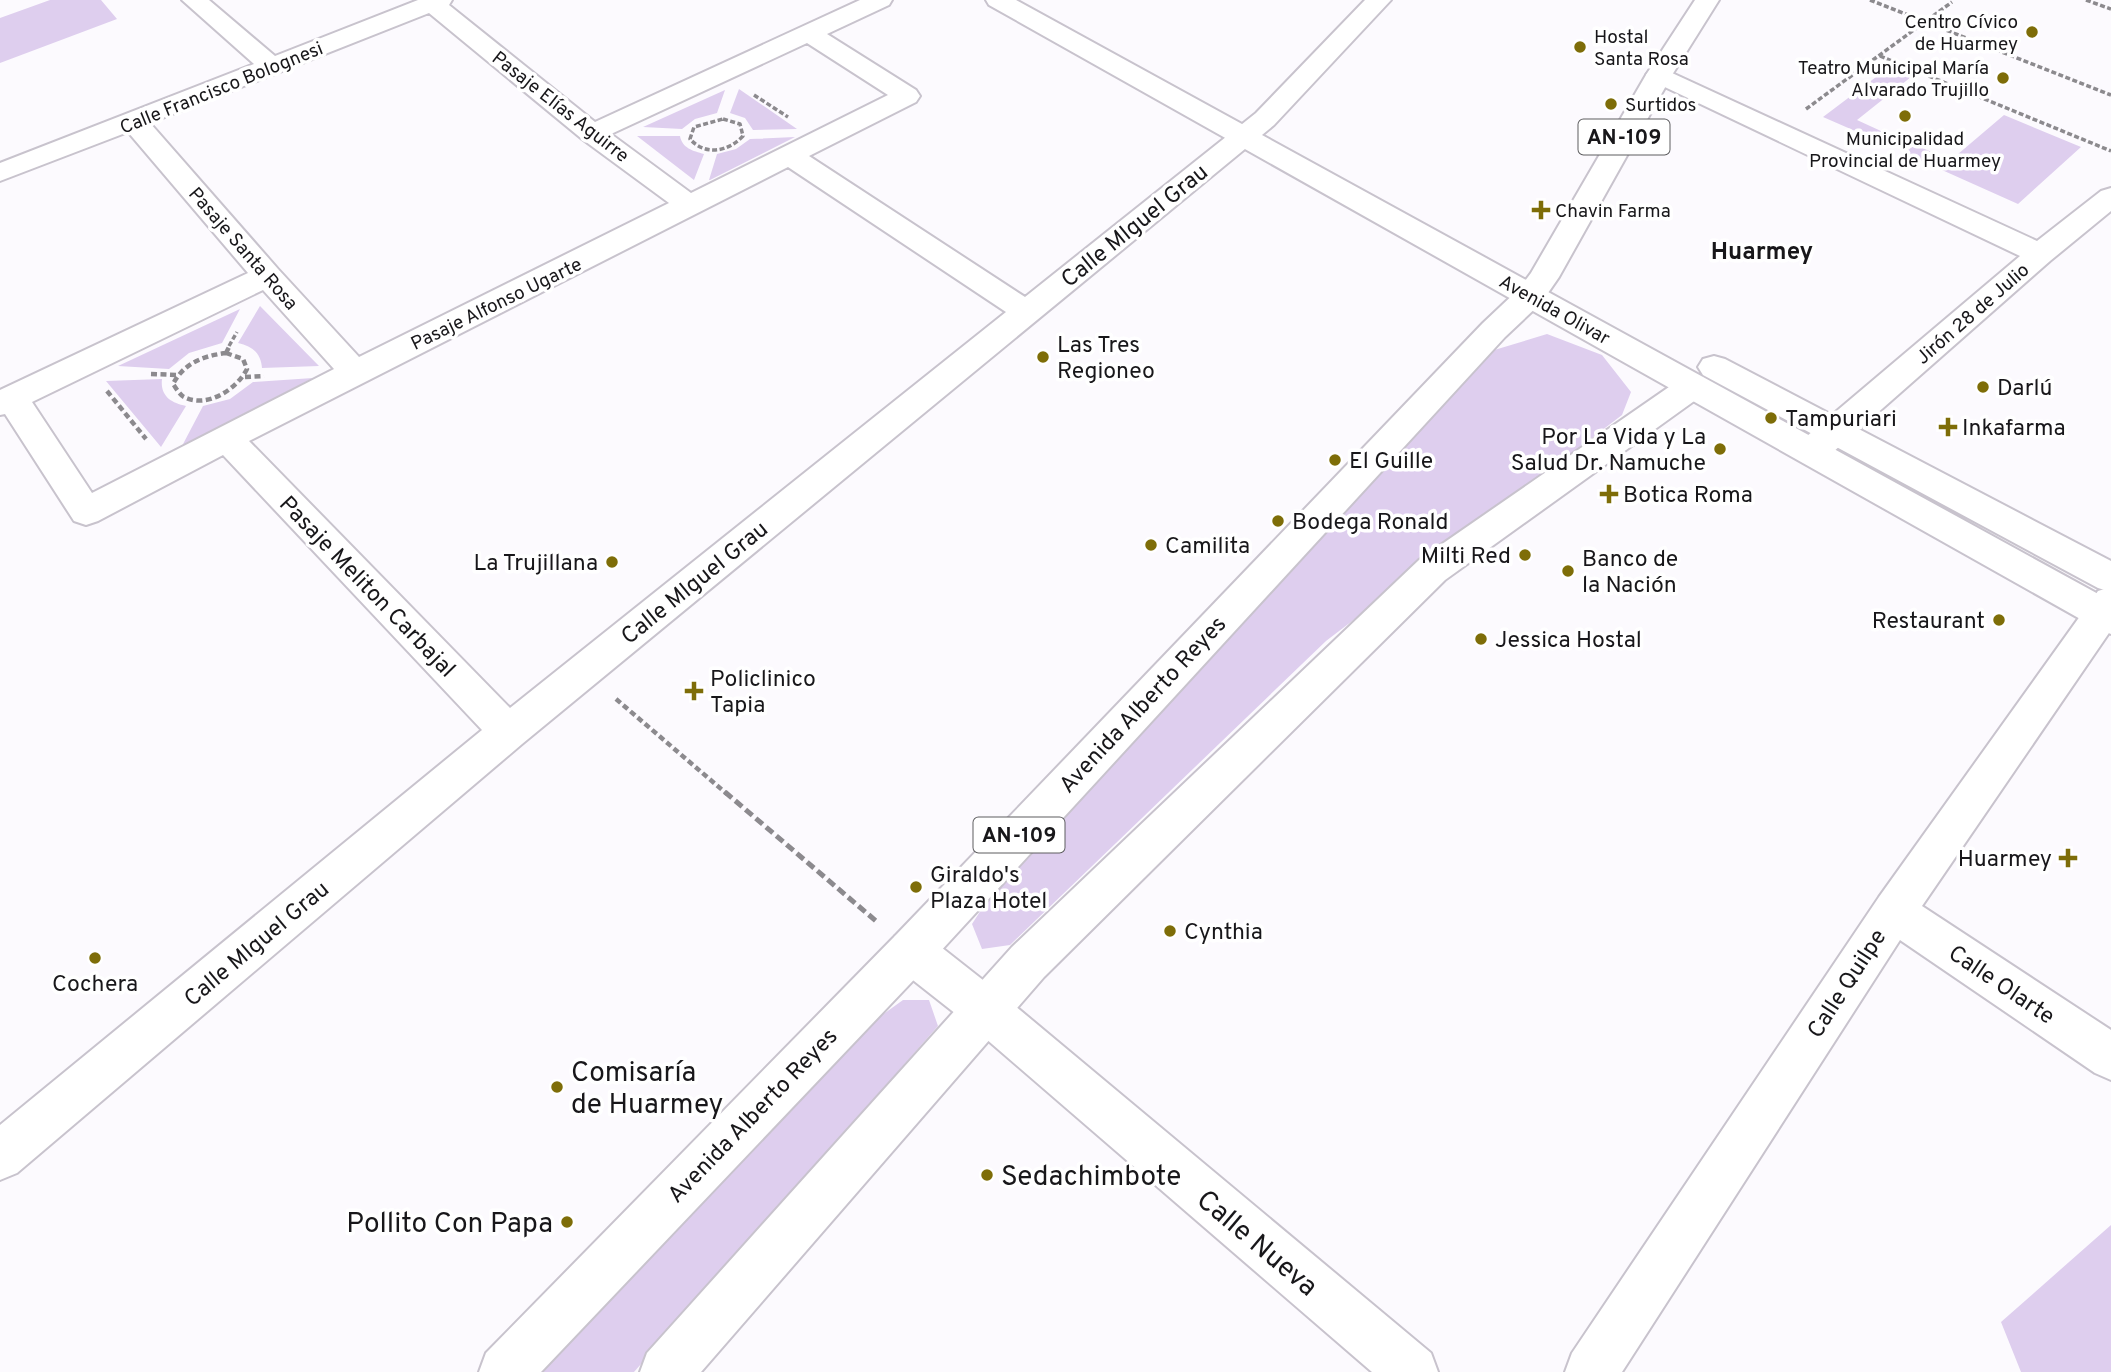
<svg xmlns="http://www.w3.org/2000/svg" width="2111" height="1372" viewBox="0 0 2111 1372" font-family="Overpass,sans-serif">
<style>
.green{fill:#deceee}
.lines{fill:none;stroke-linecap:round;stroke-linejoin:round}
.street-casing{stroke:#c8c3cd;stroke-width:4}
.secondary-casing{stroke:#c8c3cd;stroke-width:4}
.primary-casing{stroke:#c8c3cd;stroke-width:4}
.path-far2{stroke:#8c8a8e;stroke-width:3.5;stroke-dasharray:5 2.5;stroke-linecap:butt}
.path-far1{stroke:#8c8a8e;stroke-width:4.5;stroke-dasharray:6 3.5;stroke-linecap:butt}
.path{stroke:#8c8a8e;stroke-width:5;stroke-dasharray:9 4.5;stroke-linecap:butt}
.street{fill:#fff;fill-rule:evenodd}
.secondary{fill:#fff;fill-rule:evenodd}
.primary{fill:#fff;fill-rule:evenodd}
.poi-dot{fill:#7e6d08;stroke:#fff;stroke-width:2.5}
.labels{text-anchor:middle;stroke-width:7;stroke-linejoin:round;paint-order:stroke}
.far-poi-label{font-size:19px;fill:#18171a;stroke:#fff;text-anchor:start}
.far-street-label{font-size:19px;fill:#18171a;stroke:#fff}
.shield{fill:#fff;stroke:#5d5d5f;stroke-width:2}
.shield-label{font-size:21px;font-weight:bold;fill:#18171a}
.street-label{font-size:23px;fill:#18171a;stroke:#fff}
.poi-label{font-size:23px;fill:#18171a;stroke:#fff;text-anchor:start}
.far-district-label{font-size:24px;font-weight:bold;fill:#18171a;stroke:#fff}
.near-poi-label{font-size:28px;fill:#18171a;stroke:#fff;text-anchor:start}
.near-street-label{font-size:28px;fill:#18171a;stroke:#fff}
</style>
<rect width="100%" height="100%" fill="#fcfafe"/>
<!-- green -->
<path class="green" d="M 50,0 L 101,0 L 117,19 L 0,63 L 0,18 Z
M 1888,68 L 1911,77 L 1857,120 L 1894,137 L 1885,144 L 1823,117 Z
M 739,89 L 797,129 L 753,130 L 745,118 L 730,113 Z
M 725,90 L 717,113 L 695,119 L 682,129 L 643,127 Z
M 2004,115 L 2081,147 L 2018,204 L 1904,153 L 1915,145 L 1951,160 Z
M 637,136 L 680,136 C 682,148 693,151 704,154 L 694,180 Z
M 795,137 L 710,180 L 709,180 L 717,154 L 736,149 L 750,139 Z
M 260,306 L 319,366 L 262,368 C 261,353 252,346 238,343 Z
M 240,309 L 222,343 L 189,353 L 169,369 L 118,366 Z
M 1547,334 L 1602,355 L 1631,392 L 1622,415 L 1326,641 L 1010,945 L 982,949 L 972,924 L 992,893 L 1491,351 Z
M 313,378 L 182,446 L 203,406 L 230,399 L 253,382 Z
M 162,379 C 160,396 171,403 186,406 L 161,447 L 106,381 Z
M 903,1000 L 929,1000 L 938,1026 L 634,1372 L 540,1372 L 857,1033 Z
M 2111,1225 L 2111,1372 L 2021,1372 L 2001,1322 Z"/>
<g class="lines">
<defs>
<path id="street" d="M 182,0 L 209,0 L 275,56 L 418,0 L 452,0 L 449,5 L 595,122 L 860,0 L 892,0 L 889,5 L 827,34 L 916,90 L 920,96 L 916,102 L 809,156 L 1025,297 L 1256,113 L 1365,0 L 1391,0 L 1274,125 L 522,744 L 17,1173 L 0,1180 L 0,1125 L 482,730 L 223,455 L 98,521 L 86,525 L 74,521 L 5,414 L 0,415 L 0,390 L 248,273 L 128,132 L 0,181 L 0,163 L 254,64 ZM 429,13 L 582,139 L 669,203 L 359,357 L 278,269 L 150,123 ZM 807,43 L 888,95 L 691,193 L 611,134 ZM 788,167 L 1006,312 L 510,708 L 249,441 ZM 263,290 L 334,369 L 92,493 L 32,402 Z
M 1659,67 L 2037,241 L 2101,191 L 2111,188 L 2111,211 L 2050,261 L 1824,460 L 1812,463 L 1800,460 L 1795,451 L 1800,442 L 2020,256 L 1650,80 L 1646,75 L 1650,70 Z
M 2111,587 L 2111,630 L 1922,906 L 2111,1030 L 2111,1080 L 2095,1073 L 1900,940 L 1622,1372 L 1565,1372 L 1572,1353 L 1879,897 L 2098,591 Z
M 911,930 L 927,936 L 1002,995 L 1431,1353 L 1438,1372 L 1372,1372 L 970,1025 L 895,966 L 889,951 L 895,936 Z"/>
<path id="secondary" d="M 986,0 L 1016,0 L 2111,601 L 2111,634 L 2098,629 L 989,5 Z
M 1714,356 L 1725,359 L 2111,561 L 2111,592 L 2098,588 L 1703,375 L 1698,367 L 1703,359 Z"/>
<path id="primary" d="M 1695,0 L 1719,0 L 1672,75 L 1559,277 L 1541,303 L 1505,337 L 927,966 L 541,1372 L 479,1372 L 486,1353 L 895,936 L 1483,323 L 1519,289 L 1531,273 L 1646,75 Z
M 1693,375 L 1704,378 L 1709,386 L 1704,394 L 1445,580 L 1044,977 L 701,1372 L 640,1372 L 647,1353 L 1012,947 L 1419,560 L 1682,378 Z"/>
</defs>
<!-- street casing -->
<use href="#street" class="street-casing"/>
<!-- secondary casing -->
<use href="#secondary" class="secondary-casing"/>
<!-- primary casing -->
<use href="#primary" class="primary-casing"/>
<!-- path-far2 -->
<path class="path-far2" d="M 1870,0 L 2111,95
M 2086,0 L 2111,9
M 1880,56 L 2111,151
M 754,95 L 788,117
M 1806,109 L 1952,2
M 723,119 L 740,124 L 743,136 C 728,152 705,156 690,139 L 694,127 Z
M 229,346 L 237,332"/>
<!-- path-far1 -->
<path class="path-far1" d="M 226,353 L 243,359 L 247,369 C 237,389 207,409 184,397 C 180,395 176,388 173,384 C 184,363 203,356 226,353 Z
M 226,353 L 230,345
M 151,374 L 177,375
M 245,377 L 264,376
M 107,391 L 146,439
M 616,699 L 727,794"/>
<!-- path -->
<path class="path" d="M 725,792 L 876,921"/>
<!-- street -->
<use href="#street" class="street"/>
<!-- secondary -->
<use href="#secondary" class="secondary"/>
<!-- primary -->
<use href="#primary" class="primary"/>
</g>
<!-- markers -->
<g class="poi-dot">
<circle cx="2032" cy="32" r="7"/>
<circle cx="1580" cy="47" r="7"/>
<circle cx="2003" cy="78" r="7"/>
<circle cx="1611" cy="104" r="7"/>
<circle cx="1905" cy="116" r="7"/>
<path d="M1537.5 199.5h7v7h7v7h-7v7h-7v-7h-7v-7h7z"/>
<circle cx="1043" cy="357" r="7"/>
<circle cx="1983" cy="387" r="7"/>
<circle cx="1771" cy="418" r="7"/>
<path d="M1944.5 416.5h7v7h7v7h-7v7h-7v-7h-7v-7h7z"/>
<circle cx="1720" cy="449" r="7"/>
<circle cx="1335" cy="460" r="7"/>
<path d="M1605.5 483.5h7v7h7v7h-7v7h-7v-7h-7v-7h7z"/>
<circle cx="1278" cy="521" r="7"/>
<circle cx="1151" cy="545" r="7"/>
<circle cx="1525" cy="555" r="7"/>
<circle cx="612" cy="562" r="7"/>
<circle cx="1568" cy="571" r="7"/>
<circle cx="1999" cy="620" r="7"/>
<circle cx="1481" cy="639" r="7"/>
<path d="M690.5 680.5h7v7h7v7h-7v7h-7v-7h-7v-7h7z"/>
<path d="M2064.5 847.5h7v7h7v7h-7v7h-7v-7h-7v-7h7z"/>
<circle cx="916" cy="887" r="7"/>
<circle cx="1170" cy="931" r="7"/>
<circle cx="95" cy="958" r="7"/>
<circle cx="557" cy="1087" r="7"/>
<circle cx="987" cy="1175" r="7"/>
<circle cx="567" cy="1222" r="7"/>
</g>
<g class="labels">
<!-- far-poi labels -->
<g class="far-poi-label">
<text x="2018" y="28" text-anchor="end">Centro Cívico<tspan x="2018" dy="22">de Huarmey</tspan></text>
<text x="1594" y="43">Hostal<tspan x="1594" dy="22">Santa Rosa</tspan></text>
<text x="1989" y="74" text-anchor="end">Teatro Municipal María<tspan x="1989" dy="22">Alvarado Trujillo</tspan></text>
<text x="1625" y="111">Surtidos</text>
<text x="1905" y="145" text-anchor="middle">Municipalidad<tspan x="1905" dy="22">Provincial de Huarmey</tspan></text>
<text x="1555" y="217">Chavin Farma</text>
</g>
<!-- far-street labels -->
<g class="far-street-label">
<text transform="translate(221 87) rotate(-22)" y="7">Calle Francisco Bolognesi</text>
<text transform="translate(561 106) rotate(38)" y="7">Pasaje Elías Aguirre</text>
<text transform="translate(244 248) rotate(49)" y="7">Pasaje Santa Rosa</text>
<text transform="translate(496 303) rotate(-26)" y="7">Pasaje Alfonso Ugarte</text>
<text transform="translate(1555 309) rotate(29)" y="7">Avenida Olivar</text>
<text transform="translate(1972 313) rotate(-41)" y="7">Jirón 28 de Julio</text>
</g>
<!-- shield labels -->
<g class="shield">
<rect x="1578.5" y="119.5" width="91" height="35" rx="5"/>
<rect x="973.5" y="817.5" width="91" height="35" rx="5"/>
</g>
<g class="shield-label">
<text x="1624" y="144">AN-109</text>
<text x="1019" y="842">AN-109</text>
</g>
<!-- street labels -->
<g class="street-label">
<text transform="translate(1134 225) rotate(-39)" y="8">Calle MIguel Grau</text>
<text transform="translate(694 582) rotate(-39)" y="8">Calle MIguel Grau</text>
<text transform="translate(368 586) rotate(46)" y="8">Pasaje Meliton Carbajal</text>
<text transform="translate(1142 704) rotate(-47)" y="8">Avenida Alberto Reyes</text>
<text transform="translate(256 943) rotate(-40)" y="8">Calle MIguel Grau</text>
<text transform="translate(1846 983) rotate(-57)" y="8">Calle Quilpe</text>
<text transform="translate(2002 984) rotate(34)" y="8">Calle Olarte</text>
<text transform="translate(752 1115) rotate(-46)" y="8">Avenida Alberto Reyes</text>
</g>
<!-- poi labels -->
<g class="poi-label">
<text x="1057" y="352">Las Tres<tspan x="1057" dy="26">Regioneo</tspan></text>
<text x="1997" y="395">Darlú</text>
<text x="1785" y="426">Tampuriari</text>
<text x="1962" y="435">Inkafarma</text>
<text x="1706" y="444" text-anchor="end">Por La Vida y La<tspan x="1706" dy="26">Salud Dr. Namuche</tspan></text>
<text x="1349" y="468">El Guille</text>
<text x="1623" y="502">Botica Roma</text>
<text x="1292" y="529">Bodega Ronald</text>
<text x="1165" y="553">Camilita</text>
<text x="1511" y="563" text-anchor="end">Milti Red</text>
<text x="1582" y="566">Banco de<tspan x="1582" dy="26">la Nación</tspan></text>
<text x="598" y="570" text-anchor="end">La Trujillana</text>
<text x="1985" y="628" text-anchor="end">Restaurant</text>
<text x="1495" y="647">Jessica Hostal</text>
<text x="710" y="686">Policlinico<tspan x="710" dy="26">Tapia</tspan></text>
<text x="2052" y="866" text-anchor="end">Huarmey</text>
<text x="930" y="882">Giraldo's<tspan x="930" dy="26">Plaza Hotel</tspan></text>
<text x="1184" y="939">Cynthia</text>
<text x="95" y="991" text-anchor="middle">Cochera</text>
</g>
<!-- far-district labels -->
<g class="far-district-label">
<text x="1762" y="259">Huarmey</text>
</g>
<!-- near-poi labels -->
<g class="near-poi-label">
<text x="571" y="1081">Comisaría<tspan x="571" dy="32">de Huarmey</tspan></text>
<text x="1001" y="1185">Sedachimbote</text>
<text x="553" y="1232" text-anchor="end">Pollito Con Papa</text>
</g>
<!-- near-street labels -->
<g class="near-street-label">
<text transform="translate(1258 1242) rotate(40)" y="10">Calle Nueva</text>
</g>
</g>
</svg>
